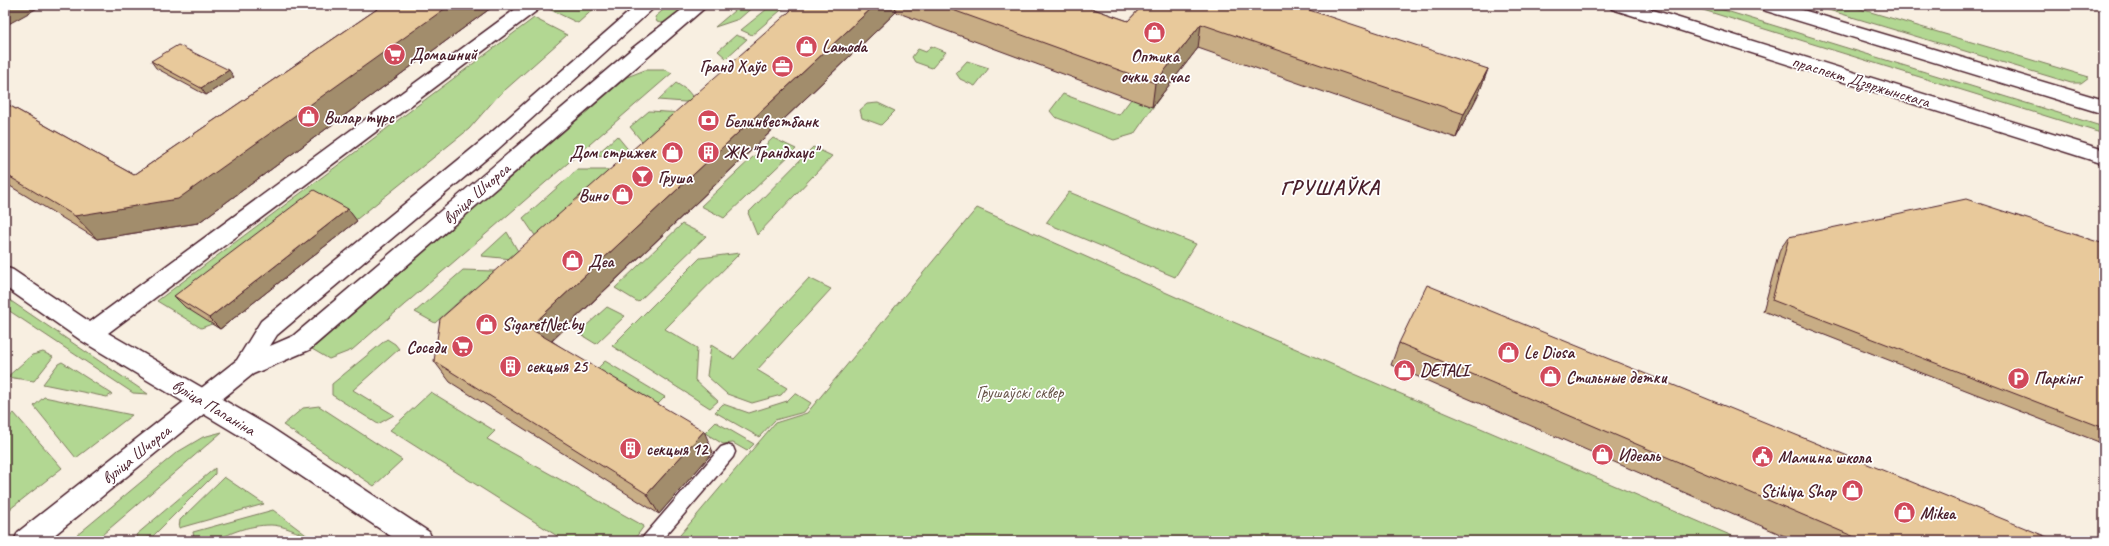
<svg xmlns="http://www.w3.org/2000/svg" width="2109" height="546" viewBox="0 0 2109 546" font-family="Caveat,sans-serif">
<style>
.green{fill:#b2d792;stroke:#7e7b5e}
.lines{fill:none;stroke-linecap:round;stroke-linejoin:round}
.lane-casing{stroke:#4a1f2b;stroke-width:3}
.street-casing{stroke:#4a1f2b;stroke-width:3}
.secondary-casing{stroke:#4a1f2b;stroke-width:3}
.primary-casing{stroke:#4a1f2b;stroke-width:3}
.lane{fill:#fff;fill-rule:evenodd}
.street{fill:#fff;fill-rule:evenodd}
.secondary{fill:#fff;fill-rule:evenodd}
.primary{fill:#fff;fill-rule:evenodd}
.wall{fill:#c8ad85;stroke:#4a1f2b}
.shaded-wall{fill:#a28d6c;stroke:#4a1f2b}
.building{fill:#e8c99b;stroke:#4a1f2b}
.labels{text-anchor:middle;stroke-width:3.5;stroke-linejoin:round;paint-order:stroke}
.poi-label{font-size:17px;font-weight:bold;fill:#4a1f2b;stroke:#fff;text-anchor:start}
.street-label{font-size:17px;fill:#4a1f2b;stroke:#fff}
.park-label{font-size:17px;fill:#69564a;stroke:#fff}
.district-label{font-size:21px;font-weight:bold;letter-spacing:1px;fill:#4a1f2b;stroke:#fff}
</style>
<rect width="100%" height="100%" fill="#f8efe1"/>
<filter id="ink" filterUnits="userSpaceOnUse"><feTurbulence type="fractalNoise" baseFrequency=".025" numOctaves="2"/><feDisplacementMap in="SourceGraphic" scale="8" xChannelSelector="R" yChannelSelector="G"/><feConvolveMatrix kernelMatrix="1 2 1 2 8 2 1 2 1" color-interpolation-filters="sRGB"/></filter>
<g filter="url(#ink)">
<!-- green -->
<path class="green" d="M 555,5 L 598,5 L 578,23 L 549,9 Z
M 669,5 L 688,5 C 679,13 670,26 657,22 L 655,17 Z
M 741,5 L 755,5 L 739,19 L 715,27 Z
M 772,5 L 787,5 L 752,35 L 741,30 Z
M 1687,5 L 1707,5 L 2104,127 L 2104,134 Z
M 1812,5 L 1847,5 L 2089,77 L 2081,83 L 2071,83 Z
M 534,18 L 567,35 L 496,98 L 469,129 L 220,329 L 212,324 L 201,328 L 157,301 Z
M 736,35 L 747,39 L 726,58 L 718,51 Z
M 931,46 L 946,52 L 932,68 L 915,62 L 912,57 L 918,49 L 926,52 Z
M 967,61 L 989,68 L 975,86 L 960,79 L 956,73 Z
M 645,70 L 666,70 L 672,73 L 352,350 L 329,359 L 312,349 L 627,77 Z
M 1144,82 L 1165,90 L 1134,134 L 1114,140 L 1055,117 L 1050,111 L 1063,94 L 1119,115 Z
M 676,83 L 687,90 L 698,103 L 658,100 Z
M 878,103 L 895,111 L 881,125 L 862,118 L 860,110 L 867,104 Z
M 649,111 L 700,114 L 653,155 L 630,127 Z
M 617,136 L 636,159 L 596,155 Z
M 773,138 L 796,149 L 724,218 L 701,206 Z
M 813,147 L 832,156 L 757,235 L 748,213 Z
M 577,170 L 637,170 L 545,250 L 523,218 Z
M 1069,192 L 1196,244 L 1175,277 L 1046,223 Z
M 977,208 L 1196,306 L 1744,541 L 675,541 L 775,423 L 807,413 Z
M 682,224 L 706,236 L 638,302 L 615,288 Z
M 507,232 L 523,260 L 481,256 Z
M 740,253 L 665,329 L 697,348 L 695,380 L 718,401 L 710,408 L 612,346 L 700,258 Z
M 463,270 L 521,272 L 492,298 L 465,296 L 435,323 L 415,312 Z
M 809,278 L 831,289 L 757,370 L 787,388 L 781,395 L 752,403 L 727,394 L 707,376 L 711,345 L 734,359 Z
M 5,297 L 148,394 L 133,393 L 5,308 Z
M 607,307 L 625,316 L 596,344 L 578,333 Z
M 387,339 L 395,344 L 399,349 L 353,390 L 394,415 L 378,424 L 332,395 L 332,384 Z
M 43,352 L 53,357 L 34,381 L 7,377 L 32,355 Z
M 605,361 L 665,397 L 653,409 L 594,372 Z
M 62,362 L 112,394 L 107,397 L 43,384 L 58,364 Z
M 431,392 L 495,431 L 487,439 L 644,526 L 636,537 L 597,541 L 565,541 L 390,430 Z
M 795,393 L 811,403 L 804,412 L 775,420 L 759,437 L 715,412 L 723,404 L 749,413 L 787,401 Z
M 44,397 L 132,415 L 76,458 L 34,406 Z
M 319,406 L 402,460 L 374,486 L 283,425 L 303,408 Z
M 14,413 L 62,468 L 5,513 L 5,420 Z
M 716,422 L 754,444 L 747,451 L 733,443 L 723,444 L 705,433 Z
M 222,432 L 95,541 L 70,541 L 176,453 L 203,437 Z
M 215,468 L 215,474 L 153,536 L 137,539 L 136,535 Z
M 224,477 L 264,504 L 179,528 L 180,520 Z
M 273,510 L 309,537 C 298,533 283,525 271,525 C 260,525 248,527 237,531 C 220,537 214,546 194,538 L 193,532 Z"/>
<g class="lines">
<defs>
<path id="lane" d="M 727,445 L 733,447 L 735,452 L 733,457 L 661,541 L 642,541 L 644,536 L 721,447 Z"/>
<path id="street" d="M 521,5 L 542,5 L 539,9 L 108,333 L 270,427 L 429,532 L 433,541 L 398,541 L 252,443 L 82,341 L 5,287 L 5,267 L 13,270 L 90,322 Z"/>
<path id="secondary" d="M 637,5 L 657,5 L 498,149 L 277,335 L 270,346 L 293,336 L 634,47 L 688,5 L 708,5 L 309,350 L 253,374 L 47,541 L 14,541 L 18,532 L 237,360 L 261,321 L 484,139 Z"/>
<path id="primary" d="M 1609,5 L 1637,5 L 2104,150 L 2104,164 L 1612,9 Z
M 1757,5 L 1786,5 L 2104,100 L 2104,114 L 1760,9 Z"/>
</defs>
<!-- lane casing -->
<use href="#lane" class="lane-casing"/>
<!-- street casing -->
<use href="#street" class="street-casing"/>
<!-- secondary casing -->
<use href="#secondary" class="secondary-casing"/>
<!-- primary casing -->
<use href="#primary" class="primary-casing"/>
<!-- lane -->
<use href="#lane" class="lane"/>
<!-- street -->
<use href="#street" class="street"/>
<!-- secondary -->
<use href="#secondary" class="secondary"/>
<!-- primary -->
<use href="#primary" class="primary"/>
</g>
<!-- wall -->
<path class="wall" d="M 383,5 L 495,5 L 198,223 L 97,239 L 5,183 L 5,103 L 134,175 Z
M 797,5 L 1082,5 L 1128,21 L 1143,5 L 1488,69 L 1479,93 L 1456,138 L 1198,48 L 1152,107 L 896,12 L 552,341 L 713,452 L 659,514 L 450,382 L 434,361 Z
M 151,61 L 234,77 L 206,95 L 156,68 Z
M 357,221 L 220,329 L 185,307 L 174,296 Z
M 1789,237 L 2104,244 L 2104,444 L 1763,311 L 1780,249 Z
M 1399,343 L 2057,541 L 1796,541 L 1391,365 Z"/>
<!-- shaded-wall -->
<path class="shaded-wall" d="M 10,5 L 43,5 L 5,26 L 5,8 Z
M 450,5 L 495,5 L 198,223 L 97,239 L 75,216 Z
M 875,5 L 895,5 L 896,12 L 542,350 L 529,328 Z
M 1201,24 L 1198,48 L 1152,107 L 1155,83 Z
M 1488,69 L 1479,93 L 1456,138 L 1464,114 Z
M 229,70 L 234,77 L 206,95 L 201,88 Z
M 348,209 L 357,221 L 220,329 L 209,318 Z
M 704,431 L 713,452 L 659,514 L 647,494 Z"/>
<!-- building -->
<path class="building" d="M 5,5 L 10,5 L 5,8 Z
M 383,5 L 450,5 L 178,199 L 75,216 L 5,174 L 5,103 L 134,175 Z
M 797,5 L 875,5 L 529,328 L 704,431 L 647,494 L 434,361 L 440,319 Z
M 939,5 L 1082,5 L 1128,21 L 1143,5 L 1294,5 L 1488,69 L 1464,114 L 1201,24 L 1155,83 Z
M 178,45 L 229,70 L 201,88 L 151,61 Z
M 314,190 L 348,209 L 209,318 L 174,296 Z
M 1966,199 L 2104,244 L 2104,428 L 1772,300 L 1789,237 Z
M 1427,285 L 2057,541 L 1864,541 L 1399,343 Z"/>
</g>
<!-- icons -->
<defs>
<symbol id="shop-disc" viewBox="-11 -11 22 22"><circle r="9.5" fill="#d1495b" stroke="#fff"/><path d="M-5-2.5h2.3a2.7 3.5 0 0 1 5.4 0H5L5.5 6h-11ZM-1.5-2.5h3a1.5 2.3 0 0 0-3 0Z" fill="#fff"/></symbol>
<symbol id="supermarket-disc" viewBox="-11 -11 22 22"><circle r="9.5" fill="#d1495b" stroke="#fff"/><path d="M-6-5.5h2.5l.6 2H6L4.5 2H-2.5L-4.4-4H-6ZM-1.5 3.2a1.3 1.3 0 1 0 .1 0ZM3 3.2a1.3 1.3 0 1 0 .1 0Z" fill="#fff"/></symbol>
<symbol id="office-disc" viewBox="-11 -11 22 22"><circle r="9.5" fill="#d1495b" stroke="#fff"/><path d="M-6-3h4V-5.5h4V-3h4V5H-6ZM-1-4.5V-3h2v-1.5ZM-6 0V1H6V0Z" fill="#fff"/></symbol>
<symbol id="bank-disc" viewBox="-11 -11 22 22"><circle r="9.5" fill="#d1495b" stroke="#fff"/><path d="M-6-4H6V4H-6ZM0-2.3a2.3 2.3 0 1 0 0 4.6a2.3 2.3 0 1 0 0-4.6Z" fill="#fff"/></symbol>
<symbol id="building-disc" viewBox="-11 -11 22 22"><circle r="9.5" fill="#d1495b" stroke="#fff"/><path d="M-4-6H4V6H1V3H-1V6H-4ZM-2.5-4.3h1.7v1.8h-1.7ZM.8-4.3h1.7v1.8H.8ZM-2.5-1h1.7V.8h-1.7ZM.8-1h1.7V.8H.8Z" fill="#fff"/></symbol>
<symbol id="bar-disc" viewBox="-11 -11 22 22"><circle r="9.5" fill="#d1495b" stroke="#fff"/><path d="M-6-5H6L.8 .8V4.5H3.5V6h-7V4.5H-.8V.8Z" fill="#fff"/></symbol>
<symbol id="parking-disc" viewBox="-11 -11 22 22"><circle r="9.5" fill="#d1495b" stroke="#fff"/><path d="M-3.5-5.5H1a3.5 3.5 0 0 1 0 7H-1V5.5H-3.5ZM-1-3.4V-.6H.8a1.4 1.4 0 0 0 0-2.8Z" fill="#fff"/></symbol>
<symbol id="civic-disc" viewBox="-11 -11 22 22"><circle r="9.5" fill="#d1495b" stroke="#fff"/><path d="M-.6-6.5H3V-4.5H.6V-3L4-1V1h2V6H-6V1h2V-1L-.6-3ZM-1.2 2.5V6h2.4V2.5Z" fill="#fff"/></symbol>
</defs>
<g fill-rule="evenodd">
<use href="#shop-disc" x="1142" y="20" width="25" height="25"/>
<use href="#shop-disc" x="794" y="34" width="25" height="25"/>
<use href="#supermarket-disc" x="382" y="42" width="25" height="25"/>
<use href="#office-disc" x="770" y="54" width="25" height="25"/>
<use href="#shop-disc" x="296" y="104" width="25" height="25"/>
<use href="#bank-disc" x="696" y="108" width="25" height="25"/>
<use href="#shop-disc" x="660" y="140" width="25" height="25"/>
<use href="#building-disc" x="696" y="140" width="25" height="25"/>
<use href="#bar-disc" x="630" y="164" width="25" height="25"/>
<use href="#shop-disc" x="610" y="182" width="25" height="25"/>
<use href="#shop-disc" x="560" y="248" width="25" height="25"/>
<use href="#shop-disc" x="474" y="312" width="25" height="25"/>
<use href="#supermarket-disc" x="450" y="334" width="25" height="25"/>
<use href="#shop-disc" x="1496" y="340" width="25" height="25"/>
<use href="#building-disc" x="498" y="354" width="25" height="25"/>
<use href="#shop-disc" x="1392" y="358" width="25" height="25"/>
<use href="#shop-disc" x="1538" y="364" width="25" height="25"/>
<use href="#parking-disc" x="2006" y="366" width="25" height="25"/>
<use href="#building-disc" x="618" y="436" width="25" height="25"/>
<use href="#shop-disc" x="1590" y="442" width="25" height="25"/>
<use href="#civic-disc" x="1750" y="444" width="25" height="25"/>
<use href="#shop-disc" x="1840" y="478" width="25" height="25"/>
<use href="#shop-disc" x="1892" y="500" width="25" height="25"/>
</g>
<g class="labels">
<!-- poi labels -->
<g class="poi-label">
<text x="822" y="52">Lamoda</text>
<text x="410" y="60">Домашний</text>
<text x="1155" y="62" text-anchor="middle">Оптика<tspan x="1155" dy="20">очки за час</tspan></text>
<text x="766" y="72" text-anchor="end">Гранд Хаўс</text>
<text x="324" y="123">Вилар турс</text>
<text x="724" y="127">Белинвестбанк</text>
<text x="656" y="158" text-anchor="end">Дом стрижек</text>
<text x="724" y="158">ЖК "Грандхаус"</text>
<text x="658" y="183">Груша</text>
<text x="608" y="201" text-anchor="end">Вино</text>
<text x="588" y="267">Деа</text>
<text x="502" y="330">SigaretNet.by</text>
<text x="446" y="353" text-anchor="end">Соседи</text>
<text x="1524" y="358">Le Diosa</text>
<text x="526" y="372">секцыя 25</text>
<text x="1420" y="376">DETALI</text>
<text x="1566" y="383">Стильные детки</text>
<text x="2034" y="384">Паркінг</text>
<text x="646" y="455">секцыя 12</text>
<text x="1618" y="461">Идеаль</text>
<text x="1778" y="463">Мамина школа</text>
<text x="1836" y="497" text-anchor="end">Stihiya Shop</text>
<text x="1920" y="519">Mikea</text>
</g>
<!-- street labels -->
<g class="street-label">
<text transform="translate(1861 81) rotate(17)" y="6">праспект Дзяржынскага</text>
<text transform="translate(476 193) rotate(-41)" y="6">вуліца Шчорса</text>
<text transform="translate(214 407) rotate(31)" y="6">вуліца Папаніна</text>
<text transform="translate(136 454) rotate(-39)" y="6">вуліца Шчорса</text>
</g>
<!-- park labels -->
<g class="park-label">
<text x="1020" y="398">Грушаўскі сквер</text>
</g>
<!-- district labels -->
<g class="district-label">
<text x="1330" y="194">ГРУШАЎКА</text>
</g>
</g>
<!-- margin -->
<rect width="2109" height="546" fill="none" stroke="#fff" stroke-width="20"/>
<rect x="10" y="10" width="2089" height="526" fill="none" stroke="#4a1f2b" stroke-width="1.5" filter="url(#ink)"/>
</svg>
